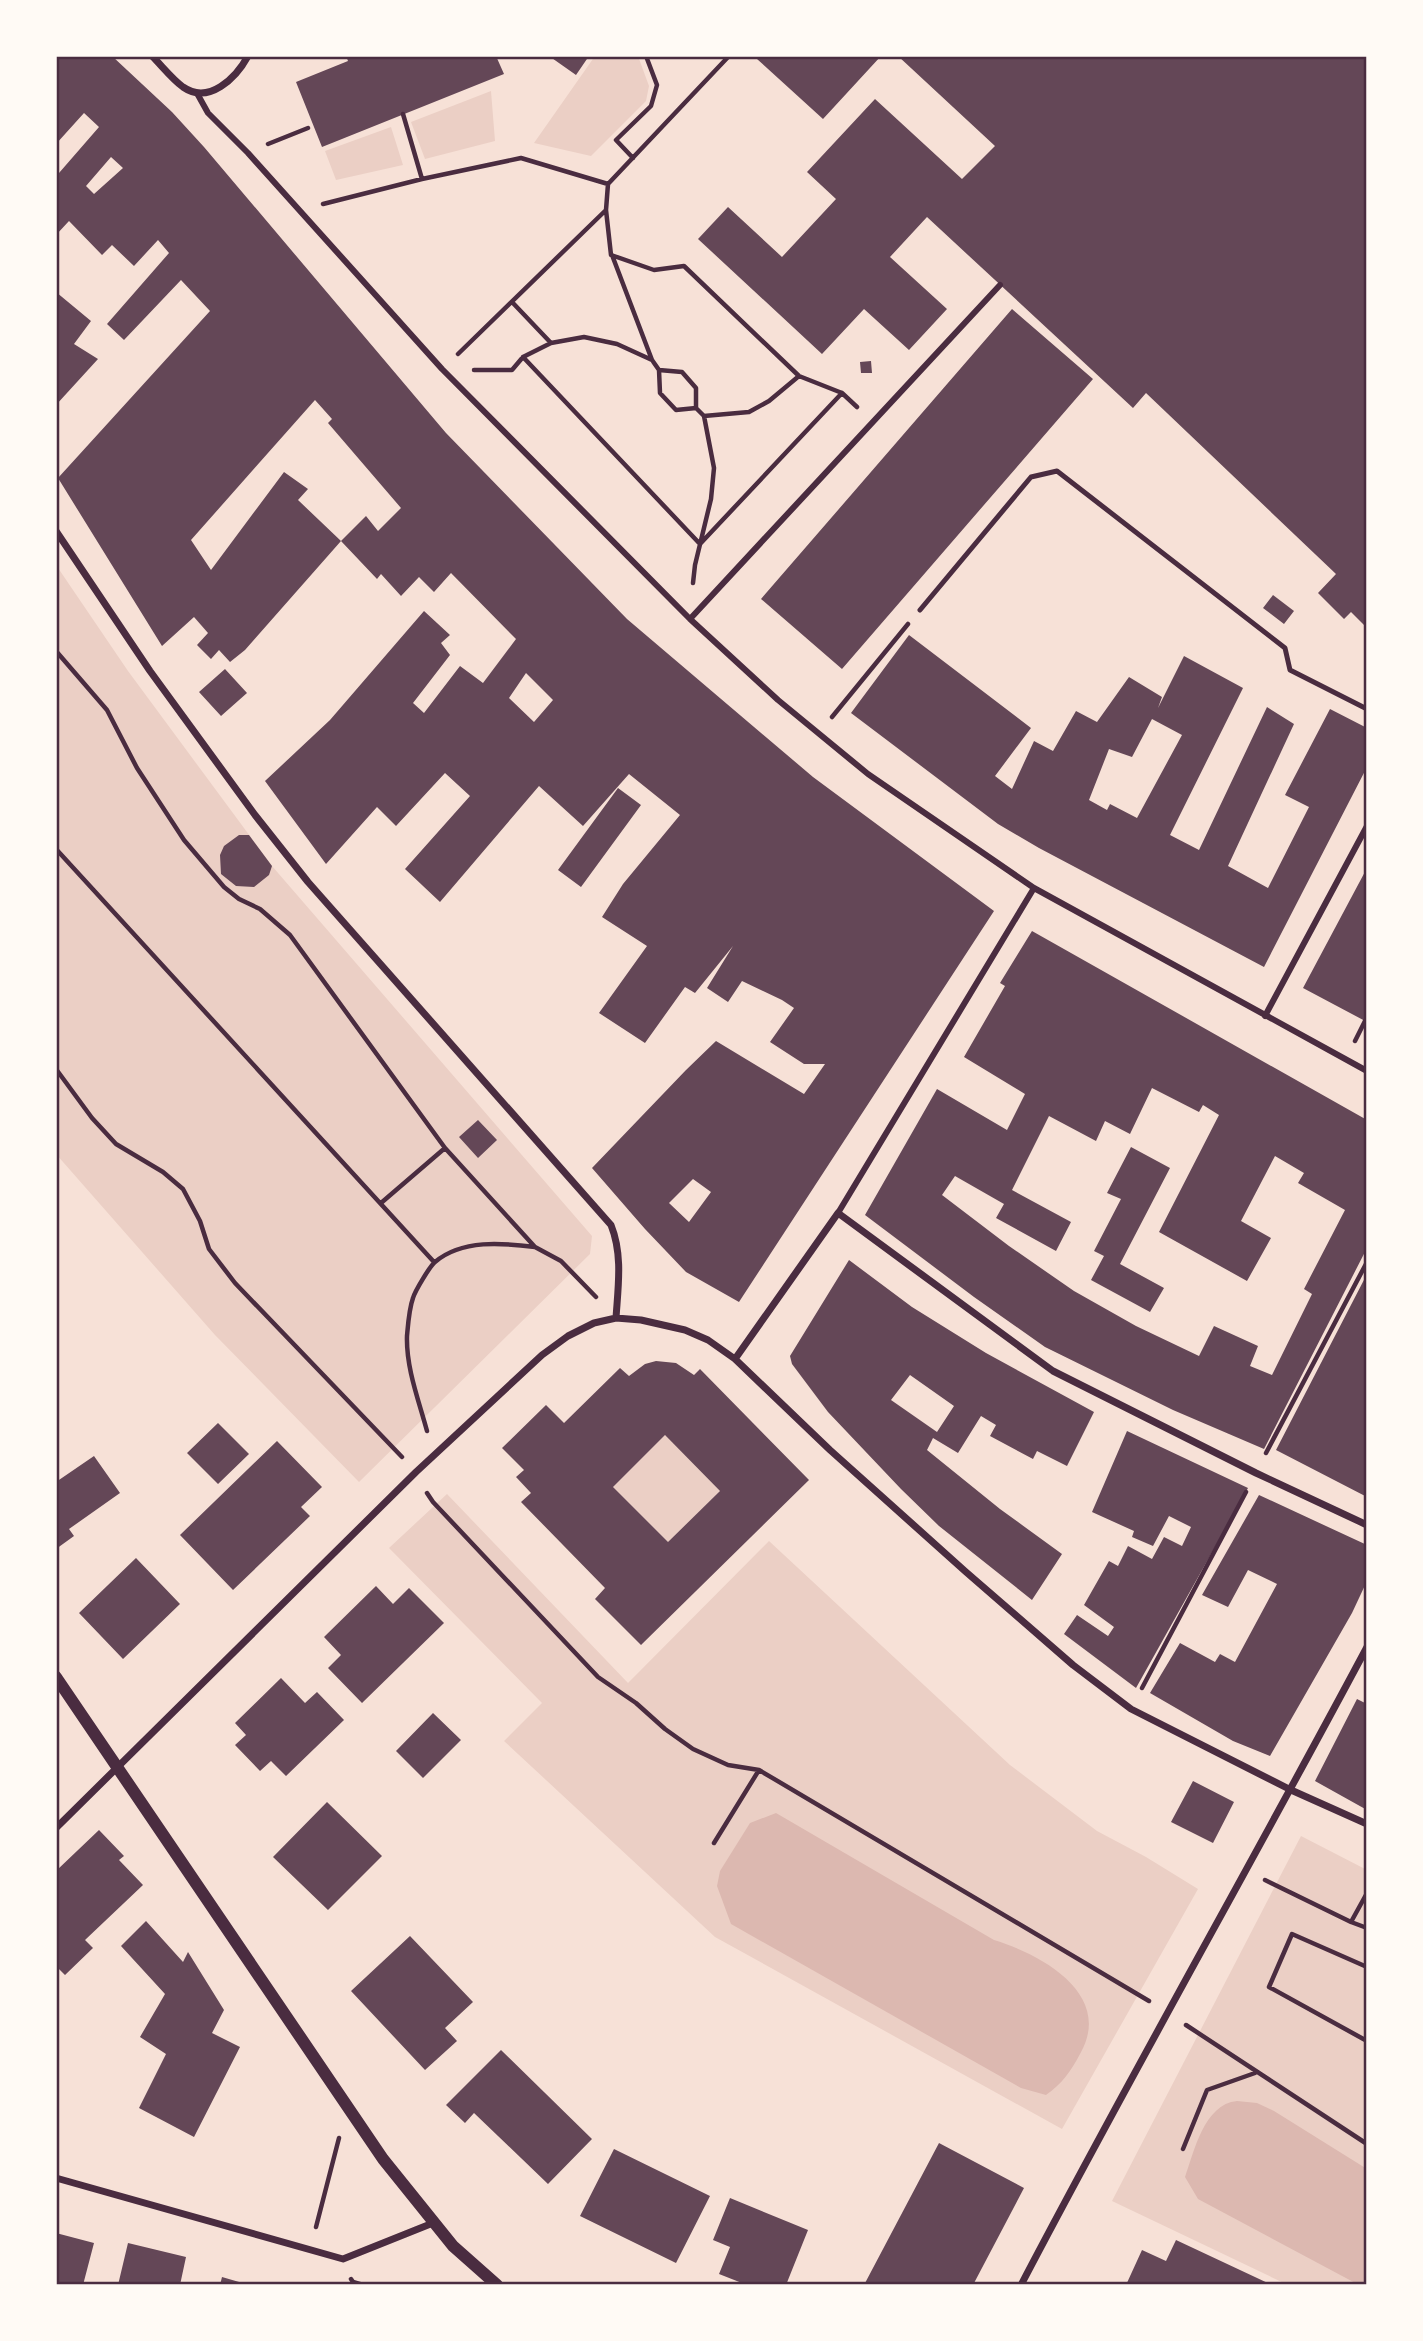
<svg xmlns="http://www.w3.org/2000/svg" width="1423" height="2341" viewBox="0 0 1423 2341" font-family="'IBM Plex Sans',sans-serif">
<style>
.green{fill:#ebcfc5}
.water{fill:#dcb8b0}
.building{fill:#644757;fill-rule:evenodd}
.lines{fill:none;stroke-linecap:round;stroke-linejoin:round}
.path{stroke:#4a2c40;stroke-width:4.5}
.service{stroke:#4a2c40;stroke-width:5}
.pedestrian{stroke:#4a2c40;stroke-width:6}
.minor{stroke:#4a2c40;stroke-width:7}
.tertiary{stroke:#4a2c40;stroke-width:12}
.neatline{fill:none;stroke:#4a2c40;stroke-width:2.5}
</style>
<rect width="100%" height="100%" fill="#f7e1d7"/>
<!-- green -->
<path class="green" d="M 595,56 L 638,56 L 649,86 L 646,101 L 591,156 L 534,143 Z
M 491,91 L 495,141 L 425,159 L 411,122 Z
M 391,127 L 403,165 L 336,180 L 325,151 Z
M 56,565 L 128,671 L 272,866 L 592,1236 L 590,1254 L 359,1482 L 215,1335 L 56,1154 Z
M 665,1435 L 720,1491 L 668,1542 L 613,1487 Z
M 447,1494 L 628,1683 L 769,1541 L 1010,1765 L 1097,1831 L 1146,1857 L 1198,1889 L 1062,2129 L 715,1937 L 504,1741 L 542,1703 L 389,1548 Z
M 1301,1836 L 1367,1870 L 1367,2285 L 1288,2285 L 1112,2201 Z"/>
<!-- water -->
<path class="water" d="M 776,1813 L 994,1940 C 1043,1955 1114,1995 1080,2054 C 1071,2071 1062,2084 1046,2095 L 1021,2088 L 731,1924 L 717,1886 L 720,1871 L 750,1823 Z
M 1237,2101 L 1257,2103 L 1274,2111 L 1367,2169 L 1367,2285 L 1359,2285 L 1198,2199 L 1185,2177 C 1194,2152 1204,2104 1237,2101 Z"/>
<!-- building -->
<path class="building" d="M 56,56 L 112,56 L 172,112 L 204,147 L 446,433 L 627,619 L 813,777 L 994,911 L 739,1302 L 686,1272 L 645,1229 L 592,1168 L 686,1070 L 716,1041 L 804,1094 L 825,1064 L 804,1064 L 770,1042 L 794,1008 L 782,1000 L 742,981 L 728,1002 L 707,988 L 733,946 L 695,993 L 685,987 L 645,1043 L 599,1013 L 647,946 L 602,917 L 623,884 L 680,815 L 629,774 L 583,826 L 539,786 L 440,902 L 405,869 L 470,796 L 445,773 L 396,826 L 377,807 L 326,864 L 265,781 L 330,720 L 424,611 L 450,635 L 441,643 L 450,655 L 413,703 L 424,713 L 460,666 L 483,683 L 516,639 L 451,573 L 434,592 L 419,577 L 401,596 L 381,574 L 377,579 L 341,541 L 245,650 L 230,662 L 219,650 L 211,659 L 197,645 L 208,633 L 194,617 L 162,646 L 58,478 L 210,311 L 181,280 L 124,340 L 107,324 L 169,253 L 158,240 L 134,266 L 112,245 L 102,255 L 69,221 L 56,235 L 56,170 L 59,173 L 99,127 L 84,113 L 56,144 ZM 111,157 L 123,168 L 94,194 L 86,186 ZM 315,400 L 332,419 L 328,423 L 401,508 L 378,531 L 366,516 L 341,541 L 298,500 L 308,489 L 284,472 L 211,570 L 191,540 ZM 526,673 L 553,700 L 534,722 L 509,698 ZM 693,1179 L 711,1192 L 689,1222 L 669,1203 Z
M 346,56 L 496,56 L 504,74 L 322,147 L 296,82 L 348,61 Z
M 549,56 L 589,56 L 576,75 Z
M 760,56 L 881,56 L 823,119 L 757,59 Z
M 898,56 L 1367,56 L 1367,628 L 1351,612 L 1344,619 L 1318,593 L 1336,574 L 1146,393 L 1133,408 L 927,217 L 890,257 L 947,309 L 909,350 L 864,309 L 822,354 L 698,239 L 728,207 L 782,257 L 836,199 L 807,172 L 875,99 L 962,179 L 995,146 Z
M 56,292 L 91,321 L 74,344 L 98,359 L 56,405 Z
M 1012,309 L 1093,379 L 842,669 L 761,599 Z
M 871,361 L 872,373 L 861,373 L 860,362 Z
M 1273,595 L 1294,611 L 1284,624 L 1263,608 Z
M 909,635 L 1031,728 L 995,776 L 1012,789 L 1034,741 L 1053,751 L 1076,711 L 1097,722 L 1129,677 L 1162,697 L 1158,708 L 1184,656 L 1243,688 L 1170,835 L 1199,850 L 1267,707 L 1294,724 L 1228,866 L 1268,888 L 1309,807 L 1285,795 L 1330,709 L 1367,728 L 1367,767 L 1264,967 L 1039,848 L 998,824 L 851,713 ZM 1152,719 L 1182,735 L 1137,818 L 1110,804 L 1107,810 L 1089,800 L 1109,749 L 1132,757 Z
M 225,669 L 247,693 L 221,716 L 199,692 Z
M 618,788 L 641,805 L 581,887 L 558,870 Z
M 239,835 L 249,835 L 272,866 L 269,875 L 254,887 L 236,886 L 221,874 L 220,855 L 224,846 Z
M 1367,868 L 1367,1022 L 1303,988 Z
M 1032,931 L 1367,1120 L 1367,1248 L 1264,1449 L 1173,1410 L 1045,1347 L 974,1297 L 865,1215 L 937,1089 L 1007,1130 L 1025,1094 L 964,1057 L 1005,986 L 1000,983 ZM 1152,1088 L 1199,1112 L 1203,1105 L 1219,1115 L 1159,1232 L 1247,1281 L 1271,1238 L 1241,1221 L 1275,1156 L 1304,1173 L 1298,1183 L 1345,1210 L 1304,1289 L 1312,1294 L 1272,1375 L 1250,1366 L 1258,1346 L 1214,1326 L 1199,1356 L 1136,1326 L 1074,1291 L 1009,1246 L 942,1195 L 955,1176 L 1004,1204 L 996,1218 L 1056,1251 L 1071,1222 L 1012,1190 L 1049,1116 L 1096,1141 L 1105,1121 L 1130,1134 Z
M 478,1120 L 497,1140 L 478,1158 L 459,1137 Z
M 1131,1147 L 1170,1168 L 1120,1264 L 1164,1288 L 1150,1312 L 1091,1280 L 1104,1256 L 1094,1251 L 1121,1199 L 1107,1193 Z
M 849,1260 L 912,1307 L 986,1353 L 1094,1412 L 1067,1466 L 1037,1451 L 1033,1459 L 990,1436 L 996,1425 L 981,1416 L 958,1453 L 933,1438 L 927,1450 L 1000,1509 L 1062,1554 L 1032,1600 L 939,1526 L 901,1489 L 828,1412 L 792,1364 L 790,1356 ZM 910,1375 L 954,1406 L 937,1432 L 891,1400 Z
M 1367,1274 L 1367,1497 L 1276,1450 Z
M 656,1361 L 676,1363 L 694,1375 L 700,1369 L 809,1480 L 641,1645 L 595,1599 L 605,1588 L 521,1502 L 531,1493 L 516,1477 L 524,1470 L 502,1448 L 546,1405 L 564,1423 L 620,1368 L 629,1376 L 645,1364 ZM 665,1435 L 720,1491 L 668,1542 L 613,1487 Z
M 218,1423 L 249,1454 L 218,1484 L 187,1453 Z
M 1127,1431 L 1248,1488 L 1136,1688 L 1064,1634 L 1077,1615 L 1108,1636 L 1114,1627 L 1084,1605 L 1109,1561 L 1118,1566 L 1128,1546 L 1152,1559 L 1164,1537 L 1182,1546 L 1191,1527 L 1169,1516 L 1153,1546 L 1132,1537 L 1134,1531 L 1092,1512 Z
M 277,1441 L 322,1487 L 301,1507 L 310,1516 L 233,1590 L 180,1535 Z
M 94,1456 L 120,1493 L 69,1529 L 74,1536 L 56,1549 L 56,1482 Z
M 1259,1495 L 1367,1545 L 1367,1581 L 1352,1613 L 1270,1756 L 1233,1741 L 1150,1693 L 1180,1643 L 1215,1662 L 1220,1654 L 1235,1662 L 1277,1584 L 1248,1570 L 1228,1607 L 1202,1595 Z
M 136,1558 L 180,1604 L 123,1659 L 79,1613 Z
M 376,1586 L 393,1604 L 409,1588 L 444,1623 L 362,1703 L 328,1668 L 341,1655 L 324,1637 Z
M 281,1678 L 305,1703 L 317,1692 L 344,1720 L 286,1776 L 271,1761 L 260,1771 L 235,1745 L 246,1735 L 235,1723 Z
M 1357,1699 L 1367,1704 L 1367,1810 L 1315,1781 Z
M 433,1713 L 461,1740 L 423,1778 L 396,1751 Z
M 1193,1781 L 1234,1802 L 1213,1843 L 1171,1822 Z
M 327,1802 L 382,1856 L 328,1910 L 273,1857 Z
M 99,1830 L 124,1856 L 119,1860 L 143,1885 L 85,1940 L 93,1948 L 65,1975 L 56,1966 L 56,1871 Z
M 146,1921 L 183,1962 L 188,1952 L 224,2010 L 212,2033 L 240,2047 L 194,2137 L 139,2108 L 166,2054 L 140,2037 L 165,1994 L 121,1946 Z
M 410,1936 L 473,2002 L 445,2028 L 457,2041 L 425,2070 L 351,1991 Z
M 501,2050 L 592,2139 L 548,2184 L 474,2113 L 465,2123 L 446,2105 Z
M 939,2143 L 1024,2188 L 973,2285 L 864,2285 Z
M 614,2149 L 710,2196 L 676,2263 L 580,2216 Z
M 730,2198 L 808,2230 L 786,2285 L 747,2285 L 719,2274 L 730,2247 L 713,2240 Z
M 56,2233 L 94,2243 L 83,2285 L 56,2285 Z
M 1176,2240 L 1272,2285 L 1126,2285 L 1142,2250 L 1166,2261 Z
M 128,2243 L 186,2257 L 180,2285 L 118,2285 Z
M 222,2277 L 246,2284 L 246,2285 L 220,2285 Z"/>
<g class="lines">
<!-- path -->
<path class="path" d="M 403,114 L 422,179
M 268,144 L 308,128
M 633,158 L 616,140 L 651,106 L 657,85 L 646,56
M 323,204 L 422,179 L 521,158 L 608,184
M 606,210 L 611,255 L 654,270 L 684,266 L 799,376 L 842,393 L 857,407
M 612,255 L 652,360
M 551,343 L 584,337 L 617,344 L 652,360 L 659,370 L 682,372 L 696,388 L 696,408 L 676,410 L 660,393 L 659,370
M 458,354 L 606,210 L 608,184 L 729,56
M 523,357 L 700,544 L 842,393
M 474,370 L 512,370 L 523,357 L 551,343 L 512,302
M 704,416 L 749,412 L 769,401 L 799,376
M 693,583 L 695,565 L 711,499 L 714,468 L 704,416 L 696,408
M 56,651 L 107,710 L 137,768 L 184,840 L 224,887 L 239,899 L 260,909 L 290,935 L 445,1148 L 535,1247 L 561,1261 L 596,1297
M 832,717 L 908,624
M 56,849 L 434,1262
M 1355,1041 L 1365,1021
M 56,1069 L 92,1118 L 116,1144 L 163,1172 L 183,1189 L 200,1221 L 209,1249 L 235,1283 L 402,1457
M 381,1203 L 445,1148
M 427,1431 C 419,1401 406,1368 407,1336 C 408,1325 409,1309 413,1298 C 415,1291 430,1266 435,1262 C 462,1239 503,1243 535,1247
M 1266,1453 L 1367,1262
M 427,1493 L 433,1502 L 598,1677 L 636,1703 L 665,1729 L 693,1749 L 728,1765 L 759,1770 L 1149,2001
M 1142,1688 L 1246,1492
M 714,1843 L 759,1770
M 1265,1880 L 1351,1922 L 1367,1893
M 1351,1922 L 1367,1928
M 1367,1967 L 1292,1934 L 1269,1987 L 1367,2041
M 1186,2025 L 1367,2144
M 1183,2149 L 1207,2090 L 1255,2073
M 316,2227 L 339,2138
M 351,2279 L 353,2282 L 363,2285"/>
<!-- service -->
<path class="service" d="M 920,610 L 1031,477 L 1057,471 L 1285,648 L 1290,670 L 1367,709"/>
<!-- pedestrian -->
<path class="pedestrian" d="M 198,95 L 208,113 L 248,153 L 442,369 L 690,619 L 778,700 L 868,774 L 1034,888 L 1367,1071
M 690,619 L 1000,285
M 1265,1016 L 1367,826
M 838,1213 L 1034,888"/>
<!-- minor -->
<path class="minor" d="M 152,56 C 162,66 172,79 183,87 C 209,105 236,78 248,56
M 56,531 L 150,671 L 255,815 L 308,882 L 611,1225 C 623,1255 618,1287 616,1318
M 735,1359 L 838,1213 L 1053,1371 L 1256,1473 L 1367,1525
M 56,1828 L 416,1472 L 542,1355 L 568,1336 L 594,1323 L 616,1318 L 641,1320 L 685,1330 L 708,1340 L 735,1359 L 830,1450 L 966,1572 L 1073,1665 L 1131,1709 L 1291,1790 L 1367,1824
M 56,2178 L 343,2259 L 433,2223
M 1021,2285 C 1133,2071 1253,1861 1367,1647"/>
<!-- tertiary -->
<path class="tertiary" d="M 56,1677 L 383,2159 L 453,2246 L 497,2285"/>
</g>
<!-- border -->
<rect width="1423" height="2341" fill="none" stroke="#fffaf5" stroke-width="116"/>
<rect x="58" y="58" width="1307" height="2225" class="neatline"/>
</svg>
